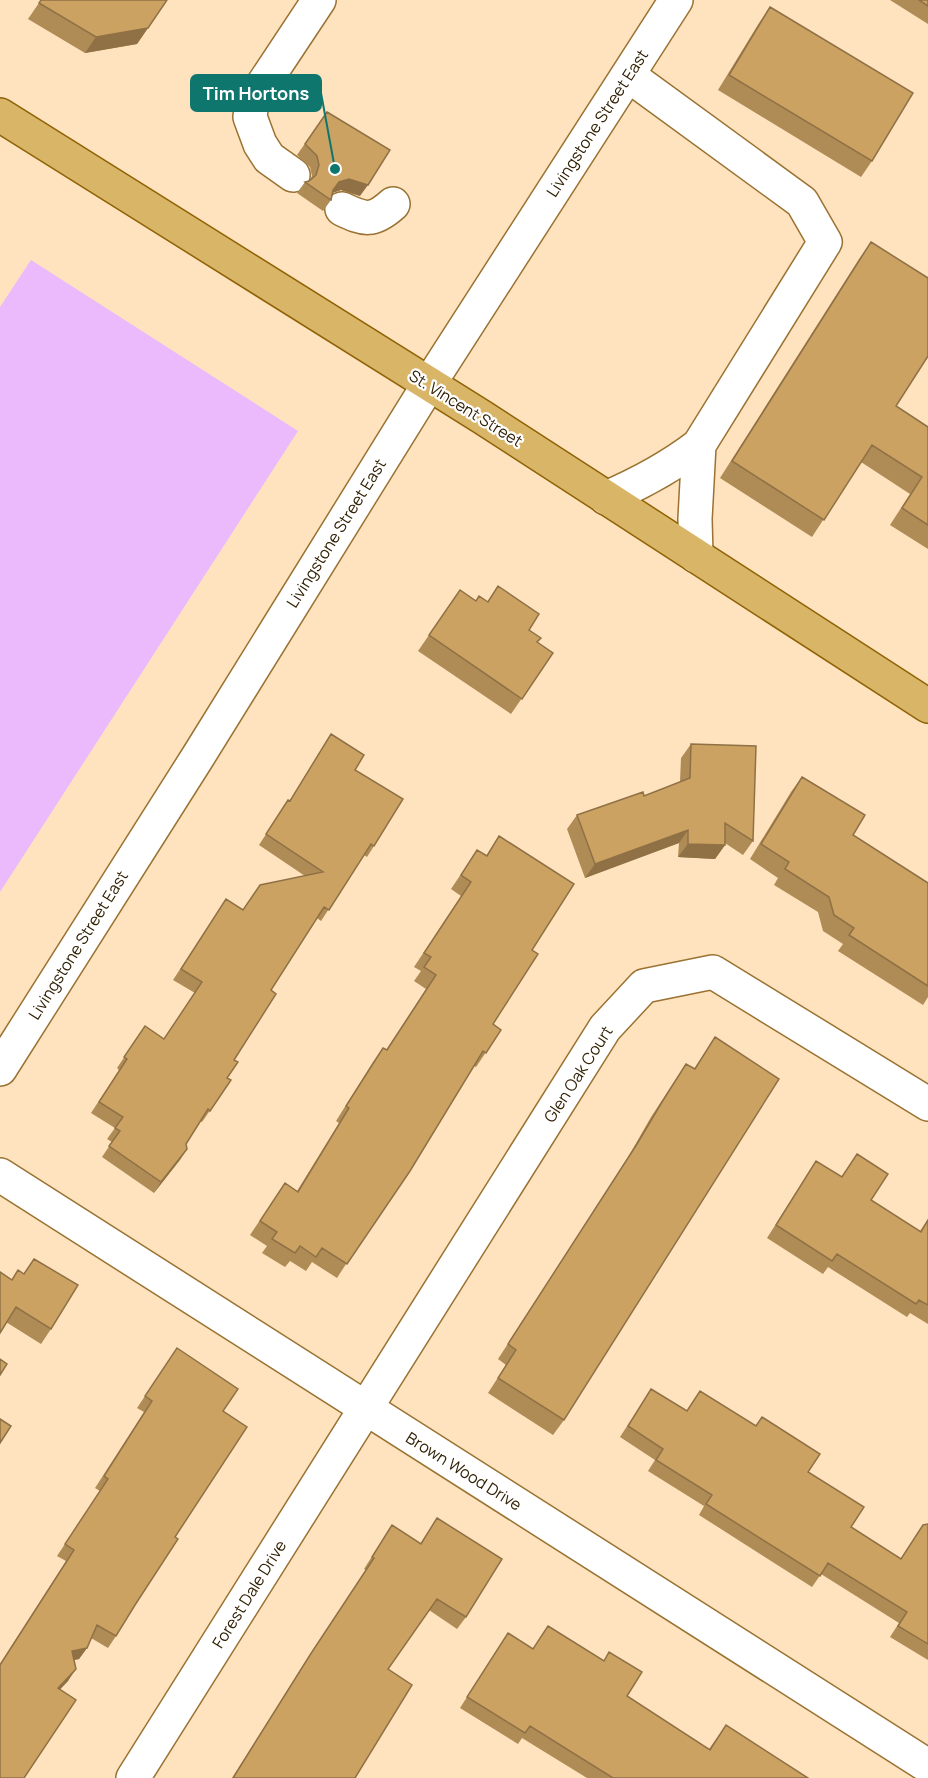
<svg xmlns="http://www.w3.org/2000/svg" width="928" height="1778" viewBox="0 0 928 1778" font-family="Manrope,sans-serif">
<style>
.green{fill:#eabafc}
.lines{fill:none;stroke-linecap:round;stroke-linejoin:round}
.minor-casing{stroke:#9a7232;stroke-width:36}
.major-casing{stroke:#8e6205;stroke-width:36}
.minor{stroke:#fff;stroke-width:33}
.major{stroke:#d9b568;stroke-width:33}
.wall{fill:#af8b55}
.shaded-wall{fill:#8f7145}
.building{fill:#cca263;stroke:#8f7145;stroke-width:1.5}
.labels{text-anchor:middle;stroke-width:4.5;stroke-linejoin:round;paint-order:stroke}
.street-label{font-size:16px;fill:#322206;stroke:#fff}
.leader{fill:none;stroke:#0f766e;stroke-width:2}
.callout-dot{fill:#0f766e;stroke:#fff;stroke-width:2}
.callout{fill:#0f766e;stroke:#0f766e;stroke-width:2}
.callout-label{font-size:18px;text-anchor:middle;font-weight:bold;fill:#fff}
</style>
<rect width="100%" height="100%" fill="#fee3be"/>
<!-- green -->
<path class="green" d="M 31,260 L 298,431 L 0,892 L 0,307 Z"/>
<g class="lines">
<defs>
<path id="minor" d="M 293,175 L 269,158 L 260,144 L 250,117 L 252,101 L 319,0
M 342,209 C 365,220 373,222 393,204
M 606,498 C 641,483 669,468 699,445 L 825,242 L 802,202 L 628,75
M 696,556 L 695,519 L 699,445
M 0,1069 L 199,755 L 429,384 L 676,0
M 0,1175 L 928,1766
M 133,1778 L 605,1028 L 644,986 L 713,972 L 928,1104"/>
<path id="major" d="M 0,115 L 482,417 L 928,706"/>
</defs>
<!-- minor casing -->
<use href="#minor" class="minor-casing"/>
<!-- major casing -->
<use href="#major" class="major-casing"/>
<!-- minor -->
<use href="#minor" class="minor"/>
<!-- major -->
<use href="#major" class="major"/>
</g>
<!-- wall -->
<path class="wall" d="M 41,0 L 167,0 L 137,44 L 85,53 L 28,19 Z
M 890,0 L 928,0 L 928,24 Z
M 770,7 L 872,161 L 861,177 L 718,90 L 759,23 Z
M 327,112 L 360,196 L 341,190 L 332,193 L 331,200 L 323,211 L 297,193 L 305,182 L 310,180 L 312,176 L 310,167 L 297,155 Z
M 871,242 L 896,406 L 928,427 L 928,549 L 890,525 L 910,494 L 861,462 L 812,537 L 720,478 L 859,259 Z
M 498,586 L 537,643 L 553,653 L 511,714 L 418,651 L 460,590 L 476,601 L 487,602 Z
M 331,734 L 355,770 L 374,846 L 367,857 L 364,855 L 321,921 L 317,918 L 271,990 L 234,1060 L 227,1078 L 231,1080 L 202,1122 L 200,1121 L 186,1144 L 187,1149 L 154,1193 L 102,1157 L 112,1142 L 107,1139 L 115,1128 L 91,1113 L 119,1070 L 117,1068 L 145,1026 L 164,1039 L 195,993 L 173,980 L 226,899 L 243,910 L 305,876 L 259,845 L 281,811 L 288,800 L 290,801 Z
M 691,744 L 753,841 L 743,855 L 725,843 L 725,845 L 715,859 L 678,857 L 679,843 L 585,878 L 567,829 L 577,815 L 644,796 L 680,782 L 681,758 Z
M 802,777 L 853,835 L 928,883 L 928,997 L 923,1005 L 838,951 L 843,944 L 823,931 L 818,912 L 774,885 L 778,878 L 750,859 L 791,792 Z
M 499,836 L 532,950 L 493,1024 L 501,1030 L 476,1067 L 474,1066 L 337,1278 L 312,1262 L 306,1271 L 290,1261 L 285,1267 L 262,1253 L 267,1246 L 250,1235 L 285,1183 L 297,1191 L 339,1123 L 336,1121 L 373,1062 L 383,1048 L 386,1050 L 426,989 L 414,981 L 421,971 L 414,967 L 461,896 L 451,889 L 477,850 L 486,856 Z
M 715,1037 L 564,1420 L 553,1435 L 488,1393 L 506,1365 L 498,1359 L 627,1159 L 651,1117 L 676,1079 L 686,1064 L 694,1069 Z
M 857,1154 L 871,1200 L 920,1231 L 928,1219 L 928,1324 L 910,1313 L 907,1317 L 828,1267 L 823,1274 L 767,1238 L 816,1161 L 841,1177 Z
M 34,1259 L 51,1329 L 41,1344 L 6,1322 L 12,1280 L 24,1273 Z
M 177,1348 L 223,1411 L 175,1537 L 116,1636 L 108,1648 L 91,1638 L 87,1648 L 79,1659 L 74,1660 L 68,1681 L 60,1689 L 0,1778 L 0,1664 L 66,1561 L 57,1556 L 100,1491 L 95,1488 L 144,1412 L 137,1408 Z
M 651,1389 L 687,1411 L 700,1391 L 808,1472 L 851,1527 L 901,1559 L 923,1525 L 928,1524 L 928,1660 L 890,1637 L 899,1623 L 821,1574 L 812,1587 L 699,1515 L 704,1506 L 648,1471 L 655,1460 L 620,1437 Z
M 437,1518 L 466,1617 L 457,1629 L 429,1610 L 388,1669 L 355,1778 L 232,1778 L 302,1667 L 366,1570 L 364,1569 L 392,1525 L 420,1544 Z
M 508,1633 L 533,1649 L 604,1661 L 609,1652 L 627,1696 L 709,1749 L 726,1725 L 808,1778 L 587,1778 L 522,1738 L 518,1744 L 460,1708 Z"/>
<!-- shaded-wall -->
<path class="shaded-wall" d="M 148,28 L 137,44 L 85,53 L 96,37 Z
M 349,179 L 368,185 L 360,196 L 341,190 L 332,193 L 333,190 L 339,182 Z
M 688,830 L 679,843 L 585,878 L 595,864 Z
M 688,844 L 725,845 L 715,859 L 678,857 Z
M 187,1149 L 180,1160 L 154,1193 L 161,1182 Z
M 87,1648 L 79,1659 L 64,1662 L 72,1651 Z
M 76,1669 L 68,1681 L 50,1700 L 58,1688 Z"/>
<!-- building -->
<path class="building" d="M 41,0 L 167,0 L 148,28 L 96,37 L 39,3 Z
M 919,0 L 928,0 L 928,6 Z
M 770,7 L 913,93 L 872,161 L 729,75 Z
M 327,112 L 390,150 L 368,185 L 349,179 L 339,182 L 333,190 L 331,200 L 305,182 L 309,181 L 316,175 L 319,165 L 317,156 L 305,144 Z
M 871,242 L 928,278 L 928,356 L 896,406 L 928,427 L 928,525 L 902,508 L 922,477 L 872,445 L 824,520 L 732,461 Z
M 498,586 L 539,614 L 529,630 L 541,638 L 537,642 L 553,653 L 522,699 L 429,635 L 460,590 L 476,601 L 479,596 L 488,602 Z
M 331,734 L 364,755 L 355,770 L 403,799 L 374,846 L 371,844 L 329,910 L 324,907 L 271,990 L 276,994 L 234,1060 L 238,1062 L 227,1078 L 231,1080 L 210,1111 L 208,1109 L 186,1144 L 187,1149 L 161,1182 L 109,1146 L 120,1131 L 115,1128 L 123,1117 L 99,1102 L 127,1059 L 124,1057 L 145,1026 L 164,1039 L 202,982 L 181,969 L 226,899 L 243,910 L 260,885 L 323,872 L 266,834 L 288,800 L 290,801 Z
M 691,744 L 756,746 L 753,841 L 725,823 L 725,845 L 688,844 L 688,830 L 595,864 L 577,815 L 643,792 L 644,796 L 690,778 Z
M 802,777 L 865,815 L 853,835 L 928,883 L 928,986 L 849,935 L 854,928 L 834,915 L 829,897 L 785,869 L 789,862 L 761,844 Z
M 499,836 L 574,884 L 532,950 L 538,954 L 493,1024 L 501,1030 L 486,1053 L 483,1051 L 410,1171 L 347,1264 L 322,1248 L 316,1257 L 300,1246 L 295,1253 L 272,1239 L 277,1232 L 260,1221 L 285,1183 L 298,1192 L 349,1108 L 346,1106 L 383,1048 L 387,1050 L 436,975 L 424,967 L 431,957 L 424,953 L 471,882 L 461,875 L 477,850 L 487,856 Z
M 715,1037 L 779,1079 L 564,1420 L 498,1378 L 516,1350 L 508,1344 L 637,1144 L 662,1102 L 686,1064 L 695,1069 Z
M 857,1154 L 888,1174 L 871,1200 L 921,1232 L 928,1220 L 928,1305 L 919,1300 L 916,1304 L 837,1254 L 832,1261 L 776,1225 L 816,1161 L 842,1177 Z
M 34,1259 L 78,1285 L 51,1329 L 16,1307 L 0,1333 L 0,1272 L 12,1280 L 18,1270 L 24,1274 Z
M 177,1348 L 238,1389 L 223,1411 L 247,1427 L 175,1537 L 178,1539 L 135,1605 L 116,1636 L 97,1625 L 87,1648 L 72,1651 L 76,1669 L 58,1688 L 76,1700 L 24,1778 L 0,1778 L 0,1665 L 74,1550 L 65,1544 L 108,1479 L 104,1476 L 152,1401 L 145,1396 Z
M 0,1359 L 7,1364 L 0,1375 Z
M 651,1389 L 687,1411 L 700,1391 L 756,1426 L 762,1417 L 820,1454 L 808,1472 L 864,1507 L 851,1527 L 901,1559 L 923,1525 L 928,1524 L 928,1644 L 898,1626 L 907,1612 L 828,1563 L 820,1576 L 706,1504 L 712,1495 L 656,1460 L 663,1449 L 628,1426 Z
M 0,1419 L 11,1426 L 0,1443 Z
M 437,1518 L 502,1559 L 466,1617 L 437,1599 L 388,1669 L 412,1685 L 355,1778 L 233,1778 L 310,1655 L 374,1558 L 372,1557 L 392,1525 L 421,1544 Z
M 548,1626 L 604,1661 L 609,1652 L 642,1672 L 627,1696 L 710,1750 L 726,1725 L 808,1778 L 613,1778 L 530,1726 L 525,1733 L 467,1697 L 508,1633 L 533,1649 Z"/>
<g class="labels">
<!-- street labels -->
<g class="street-label">
<text transform="translate(597 123) rotate(-57)" y="6">Livingstone Street East</text>
<text transform="translate(466 408) rotate(32)" y="6">St. Vincent Street</text>
<text transform="translate(336 533) rotate(-58)" y="6">Livingstone Street East</text>
<text transform="translate(78 945) rotate(-58)" y="6">Livingstone Street East</text>
<text transform="translate(578 1074) rotate(-57)" y="6">Glen Oak Court</text>
<text transform="translate(464 1471) rotate(32)" y="6">Brown Wood Drive</text>
<text transform="translate(249 1594) rotate(-58)" y="6">Forest Dale Drive</text>
</g>
</g>
<!-- callouts -->
<path class="leader" d="M335 169L321 93"/>
<circle class="callout-dot" cx="335" cy="169" r="6"/>
<rect class="callout" x="191" y="75" width="130" height="36" rx="6"/>
<g class="callout-label">
<text x="256" y="100">Tim Hortons</text>
</g>
</svg>
